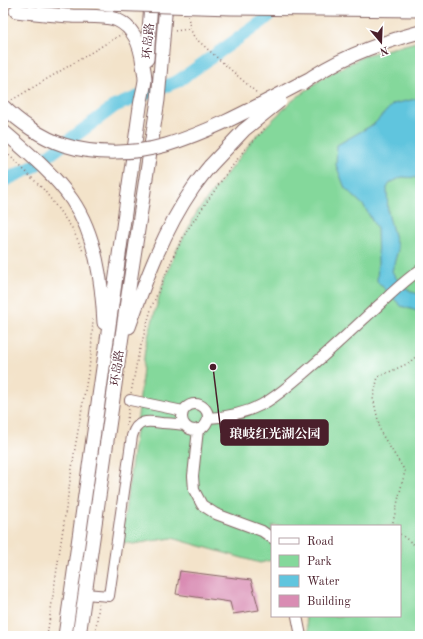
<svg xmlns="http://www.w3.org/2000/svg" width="423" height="639" viewBox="0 0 423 639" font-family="'Old Standard TT','Noto Serif SC',serif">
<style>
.green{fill:#84d89b;stroke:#677c63}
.water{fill:#61c5de;stroke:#567284}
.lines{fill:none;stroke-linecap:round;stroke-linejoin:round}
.river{stroke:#61c5de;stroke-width:13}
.building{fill:#d98cb3}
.minor-casing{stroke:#856463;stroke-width:12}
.major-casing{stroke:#856463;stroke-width:15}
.path{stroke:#856463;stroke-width:1.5;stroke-dasharray:1 3;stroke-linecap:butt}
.minor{stroke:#fff;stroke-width:10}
.major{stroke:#fff;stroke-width:13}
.major-bridge-casing{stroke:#856463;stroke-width:15;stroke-linecap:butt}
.highway-bridge-casing{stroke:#856463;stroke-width:17;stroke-linecap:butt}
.major-bridge{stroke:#fff;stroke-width:13}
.highway-bridge{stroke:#fff;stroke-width:15}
.labels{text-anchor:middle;stroke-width:3;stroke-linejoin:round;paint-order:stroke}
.street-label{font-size:12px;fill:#4a1f2b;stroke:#fff}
.leader{fill:none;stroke:#4a1f2b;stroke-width:1.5}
.callout-dot{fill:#4a1f2b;stroke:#fff;stroke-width:1.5}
.callout{fill:#4a1f2b;stroke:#4a1f2b;stroke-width:1.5}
.callout-label{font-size:13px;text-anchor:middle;font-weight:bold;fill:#fff}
</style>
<rect width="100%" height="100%" fill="#fff"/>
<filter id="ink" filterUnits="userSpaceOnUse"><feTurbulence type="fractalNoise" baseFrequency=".025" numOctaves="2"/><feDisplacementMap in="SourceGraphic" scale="8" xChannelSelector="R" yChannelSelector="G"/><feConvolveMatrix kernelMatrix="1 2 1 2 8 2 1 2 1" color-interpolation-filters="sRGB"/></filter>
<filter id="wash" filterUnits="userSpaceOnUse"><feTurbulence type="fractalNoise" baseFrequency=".012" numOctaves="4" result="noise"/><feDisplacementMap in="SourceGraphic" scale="16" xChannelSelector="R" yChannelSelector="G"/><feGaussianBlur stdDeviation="0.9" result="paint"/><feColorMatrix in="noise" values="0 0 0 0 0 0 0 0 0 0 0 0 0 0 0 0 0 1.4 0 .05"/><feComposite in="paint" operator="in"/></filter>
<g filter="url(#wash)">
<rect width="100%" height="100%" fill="#f3e3ca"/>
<!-- green -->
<path class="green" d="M 420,41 L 420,636 L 309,636 L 305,616 L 400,616 L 400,526 L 272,526 L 272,560 L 260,563 L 172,538 L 133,544 L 121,542 L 138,416 L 145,348 L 161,290 L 174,255 L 197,212 L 255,137 L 292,101 L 324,77 L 366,55 Z"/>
<!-- water -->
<path class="water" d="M 420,98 L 420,178 L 402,177 L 390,183 L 387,188 L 388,213 L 398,250 L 392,271 C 396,280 409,294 420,294 L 420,312 L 401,306 L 377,281 L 378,263 L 377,229 L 364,206 L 345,188 L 336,165 L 337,145 L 374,124 L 393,104 Z"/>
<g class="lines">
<!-- river -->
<path class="river" d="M 3,181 L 33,167 L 115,106 L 178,81 L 263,21 L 283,3"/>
</g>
<g id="blocks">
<!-- building -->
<path class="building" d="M 180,571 L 251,580 L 259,610 L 233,614 L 230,602 L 176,594 Z"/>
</g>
</g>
<g filter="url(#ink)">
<use href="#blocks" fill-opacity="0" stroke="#856463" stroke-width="1"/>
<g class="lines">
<defs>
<path id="minor" d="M 130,400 L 183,411
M182 417a13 13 0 1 1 26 0a13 13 0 1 1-26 0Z
M 208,418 C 226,417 245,413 261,405 C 277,397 290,384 304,373 C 330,351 354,328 379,305 C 392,293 405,280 420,270
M 198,429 L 193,476 L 194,490 L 202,505 L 216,514 L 262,531 L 272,538
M 85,594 L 109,596 L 132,436 C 137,419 148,421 162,423 C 170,423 177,424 185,425
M 297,616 L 301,636"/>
<path id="major" d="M 16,11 C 34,13 53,15 71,16 C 84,17 105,15 117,20 C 135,28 141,47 143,65 C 144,70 145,75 145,80 C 144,89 141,98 140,107 L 65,636
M 147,59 L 151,3
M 3,131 C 26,151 55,175 72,200 C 96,235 102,282 104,323
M 129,327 C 146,279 164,230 193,188 C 198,181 204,173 210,166
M 79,636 L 126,308 L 158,100 L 166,3"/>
</defs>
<!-- minor casing -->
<use href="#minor" class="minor-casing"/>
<!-- major casing -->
<use href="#major" class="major-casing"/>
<!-- path -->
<path class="path" d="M 188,16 L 190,28 L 194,37 L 258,94
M 175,31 L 189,29
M 12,100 L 122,34
M 3,150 L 14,160 L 44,190 L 72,228 L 83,251
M 131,393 L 138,356 L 152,306 L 174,255 L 186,232 L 224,177 L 245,149 L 263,131 L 266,126
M 126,426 L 129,408
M 392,526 L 405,471 L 381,433 L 373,398 L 378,377 L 409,363 L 420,353
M 400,534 L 420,549
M 47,636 L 75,448 L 91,356 L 93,319
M 95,636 L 99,604"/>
<!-- minor -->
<use href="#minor" class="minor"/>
<!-- major -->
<use href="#major" class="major"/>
<defs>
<path id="major-bridge" d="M 302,84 C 337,58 379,43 420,32
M 3,106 C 19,122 42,138 64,145 C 95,155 135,154 166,145 C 216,130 262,103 309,79
M 210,166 L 244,130 L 280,101"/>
<path id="highway-bridge" d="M 104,3 L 231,7 L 420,9"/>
</defs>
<!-- major-bridge casing -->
<use href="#major-bridge" class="major-bridge-casing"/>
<!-- highway-bridge casing -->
<use href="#highway-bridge" class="highway-bridge-casing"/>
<!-- major-bridge -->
<use href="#major-bridge" class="major-bridge"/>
<!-- highway-bridge -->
<use href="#highway-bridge" class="highway-bridge"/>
</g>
</g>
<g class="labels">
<!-- street labels -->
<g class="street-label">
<text transform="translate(148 41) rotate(-85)" y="4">环岛路</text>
<text transform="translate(117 368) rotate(-82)" y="4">环岛路</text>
</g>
</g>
<!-- callouts -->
<path class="leader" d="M213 367L221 433"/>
<circle class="callout-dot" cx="213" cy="367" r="4"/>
<rect class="callout" x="221" y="420" width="107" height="25" rx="4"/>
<g class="callout-label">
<text x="275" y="438">琅岐红光湖公园</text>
</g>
<!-- margin -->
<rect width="423" height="639" fill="none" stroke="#fff" stroke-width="16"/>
<!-- legend -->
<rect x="271" y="525" width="130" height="92" fill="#ffffff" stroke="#b7a5aa"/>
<rect x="279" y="538" width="20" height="6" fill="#ffffff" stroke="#b7a5aa"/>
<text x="307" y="545" font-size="12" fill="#4a1f2b">Road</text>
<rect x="279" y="555" width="20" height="12" fill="#84d89b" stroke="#b7a5aa"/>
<text x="307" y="565" font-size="12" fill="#4a1f2b">Park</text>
<rect x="279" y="575" width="20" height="12" fill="#61c5de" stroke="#b7a5aa"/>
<text x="307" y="585" font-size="12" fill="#4a1f2b">Water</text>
<rect x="279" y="595" width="20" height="12" fill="#d98cb3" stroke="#b7a5aa"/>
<text x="307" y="605" font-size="12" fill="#4a1f2b">Building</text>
<!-- north arrow -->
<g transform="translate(381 42) rotate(161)" stroke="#ffffff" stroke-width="3" paint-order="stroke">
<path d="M0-3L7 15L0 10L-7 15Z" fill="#4a1f2b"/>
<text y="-6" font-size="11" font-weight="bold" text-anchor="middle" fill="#4a1f2b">N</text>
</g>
</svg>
